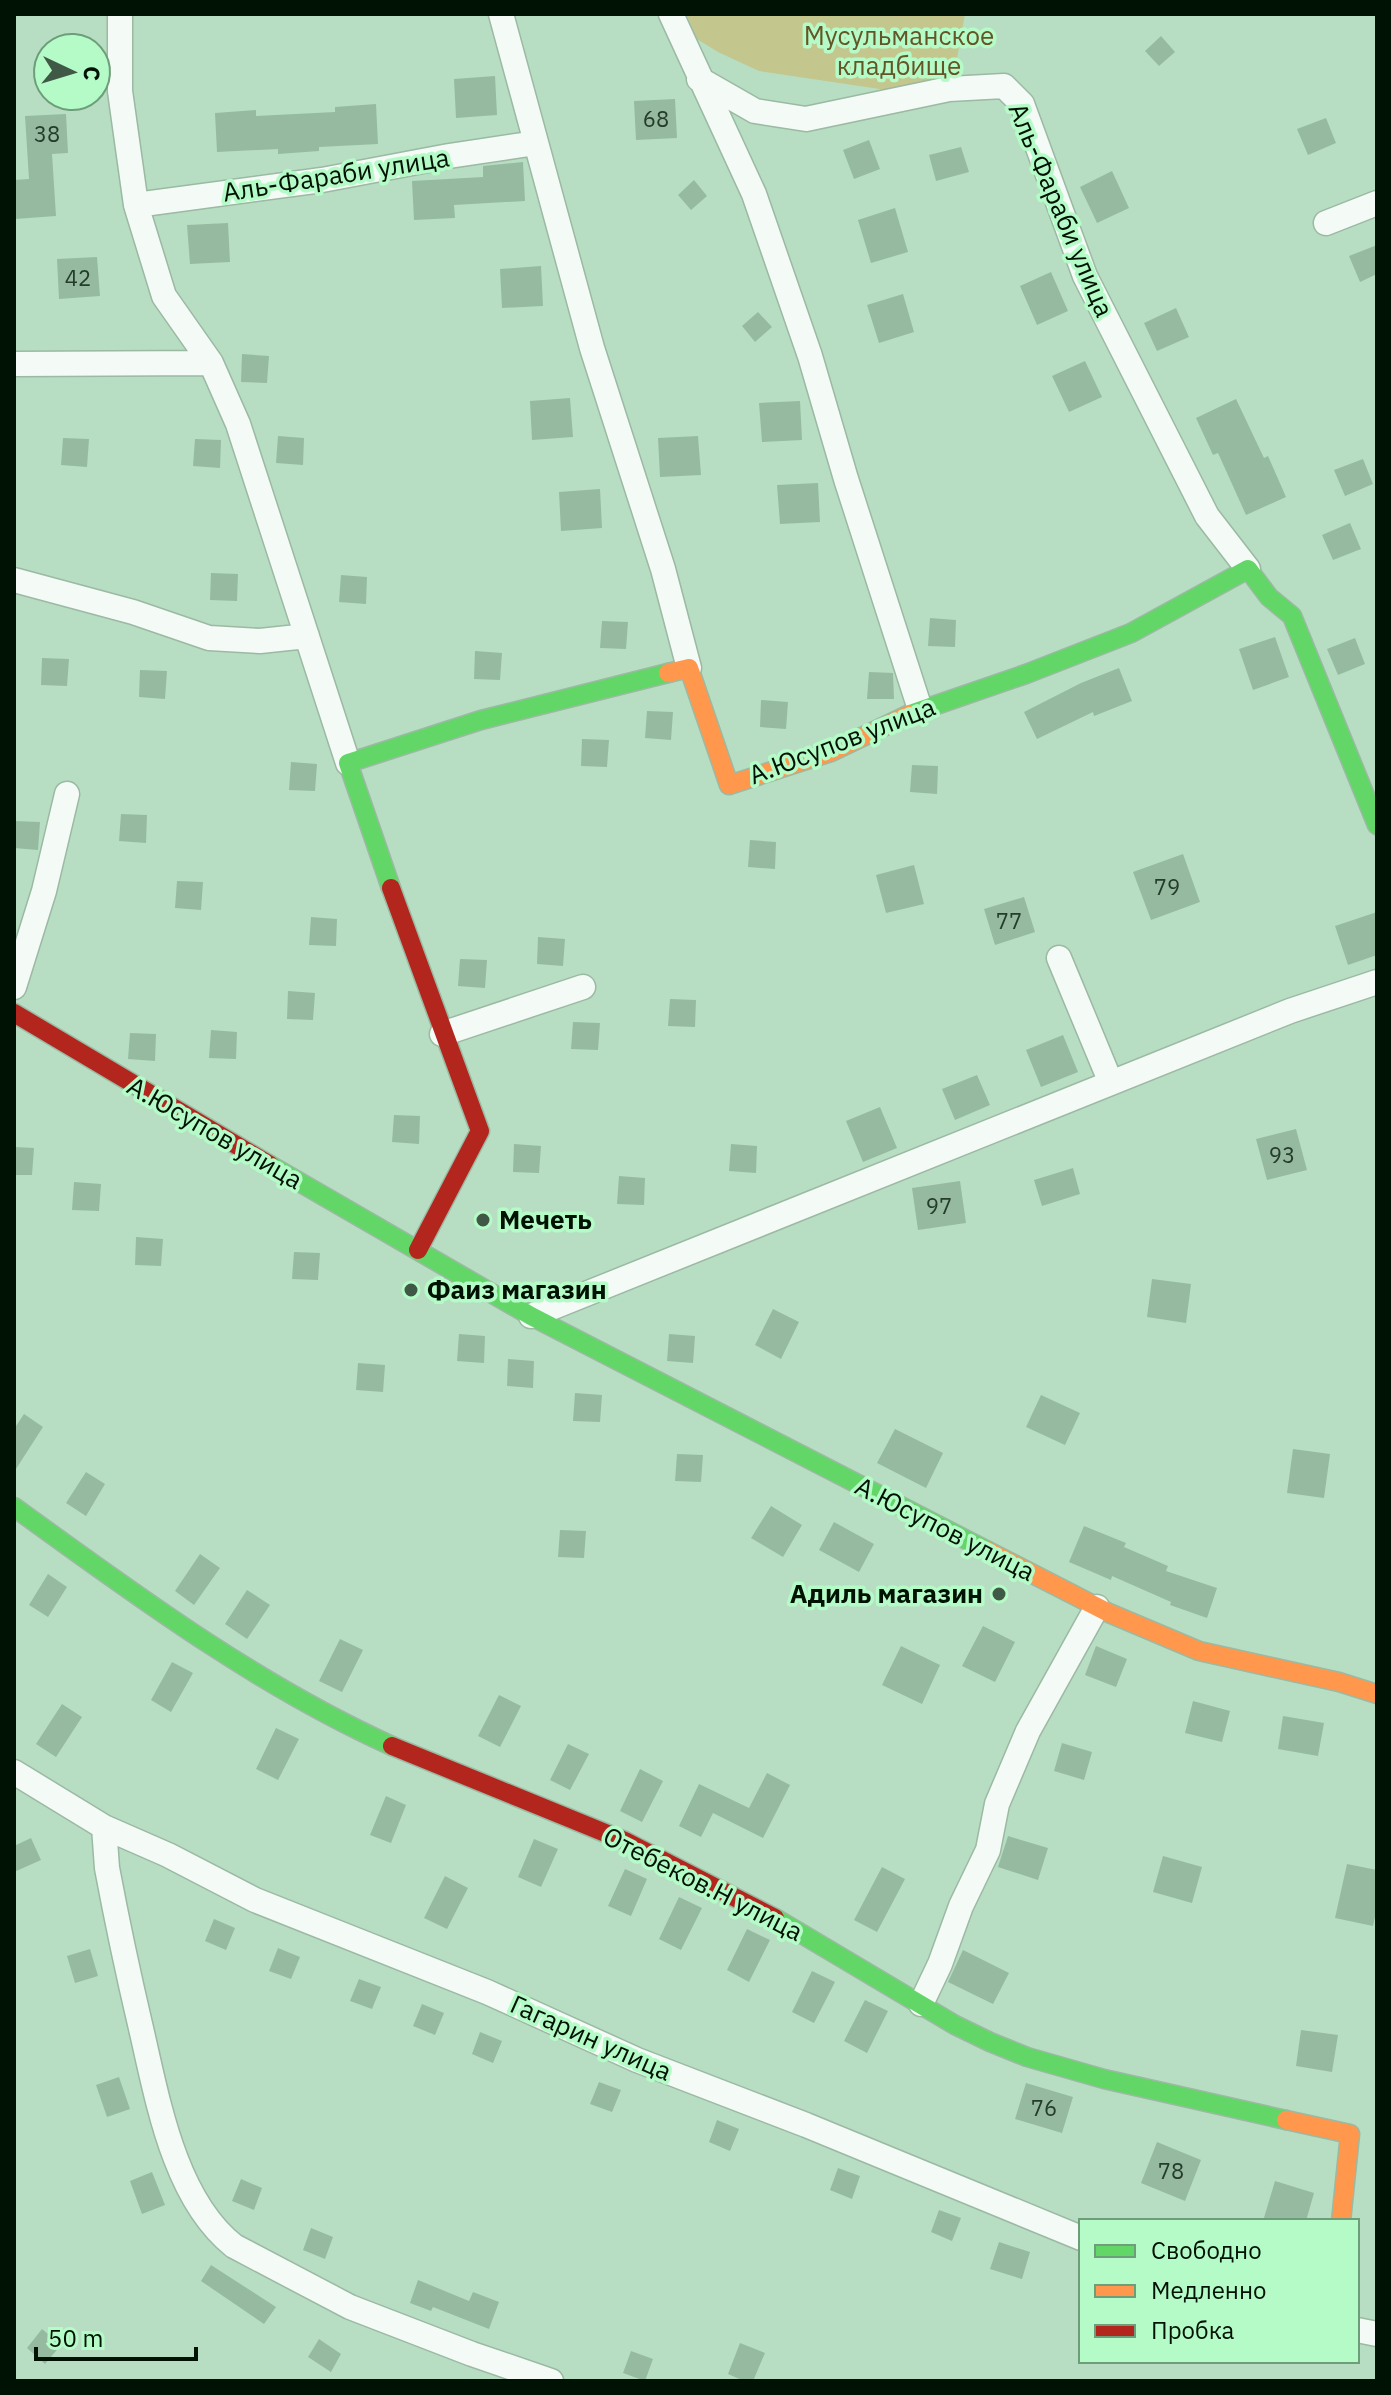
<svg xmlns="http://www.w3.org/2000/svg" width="1391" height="2395" viewBox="0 0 1391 2395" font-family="'IBM Plex Sans',sans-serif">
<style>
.green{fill:#c3c68d}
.building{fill:#95baa0}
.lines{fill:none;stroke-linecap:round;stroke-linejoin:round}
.street-casing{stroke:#9bb9a3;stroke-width:27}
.fast-casing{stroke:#9bb9a3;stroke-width:21}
.slow-casing{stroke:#9bb9a3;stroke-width:21}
.jam-casing{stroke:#9bb9a3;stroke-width:21}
.street{stroke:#f4faf6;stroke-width:24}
.fast{stroke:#63d668;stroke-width:18}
.slow{stroke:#ff974d;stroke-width:18}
.jam{stroke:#b3261e;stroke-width:18}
.poi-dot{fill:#405946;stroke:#b5fbc7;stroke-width:3}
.labels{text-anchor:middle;stroke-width:7;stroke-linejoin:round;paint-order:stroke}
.number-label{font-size:22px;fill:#253c2a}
.park-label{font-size:26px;fill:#645526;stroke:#b5fbc7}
.street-label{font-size:26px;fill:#001203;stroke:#b5fbc7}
.poi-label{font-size:26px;font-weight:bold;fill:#001203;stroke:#b5fbc7;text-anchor:start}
</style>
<rect width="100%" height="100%" fill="#b7dec2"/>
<!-- green -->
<path class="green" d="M 686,14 L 965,14 L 954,75 L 893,91 L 759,71 L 718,52 L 697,39 Z"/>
<!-- building -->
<path class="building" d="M 1161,36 L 1175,52 L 1159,66 L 1145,51 Z
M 495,76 L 497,115 L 456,118 L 454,79 Z
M 675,99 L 677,138 L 636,140 L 634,101 Z
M 376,104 L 378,144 L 319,147 L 319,151 L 278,154 L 278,149 L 217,152 L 215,113 L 256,110 L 256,116 L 335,112 L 335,107 Z
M 66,114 L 68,153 L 52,154 L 56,216 L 15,219 L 14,180 L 29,179 L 25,116 Z
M 1326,118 L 1336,143 L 1308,155 L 1297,129 Z
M 869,140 L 880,169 L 854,179 L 843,150 Z
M 961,147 L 969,172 L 936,181 L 929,155 Z
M 523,162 L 525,201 L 454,205 L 455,218 L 414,220 L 412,181 L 483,177 L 483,166 Z
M 1112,171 L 1129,208 L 1097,223 L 1080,187 Z
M 694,180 L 707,196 L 691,210 L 678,195 Z
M 895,208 L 908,252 L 871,263 L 858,220 Z
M 228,223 L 230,262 L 190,264 L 187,225 Z
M 1377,245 L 1377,274 L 1360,282 L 1349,256 Z
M 97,257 L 100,296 L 59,299 L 57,259 Z
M 541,266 L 543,306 L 502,308 L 500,269 Z
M 1051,272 L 1068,311 L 1037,325 L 1020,286 Z
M 903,294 L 914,332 L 879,343 L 867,305 Z
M 1176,308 L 1189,337 L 1157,351 L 1144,323 Z
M 758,312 L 772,327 L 755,342 L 742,326 Z
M 242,354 L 269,356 L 267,383 L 241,382 Z
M 1085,361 L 1102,397 L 1069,412 L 1052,376 Z
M 570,398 L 573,437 L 532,440 L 530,401 Z
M 1236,399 L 1264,458 L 1268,456 L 1286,497 L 1246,515 L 1218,453 L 1213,455 L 1196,418 Z
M 800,401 L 802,440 L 762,442 L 759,403 Z
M 278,436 L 304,438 L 303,465 L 276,463 Z
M 698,436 L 701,475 L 660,477 L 658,438 Z
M 63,438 L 89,439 L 87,467 L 61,465 Z
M 195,439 L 221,440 L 220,468 L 193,466 Z
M 1363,459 L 1373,484 L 1345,496 L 1334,470 Z
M 818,483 L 820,522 L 780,524 L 777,485 Z
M 600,489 L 602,528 L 561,531 L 559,492 Z
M 1350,523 L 1361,549 L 1333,560 L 1322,535 Z
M 211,573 L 238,574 L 237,601 L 210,600 Z
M 341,575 L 367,577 L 366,604 L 339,602 Z
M 930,618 L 956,620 L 955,647 L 928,646 Z
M 602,621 L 628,622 L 626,649 L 600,648 Z
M 1275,637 L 1289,677 L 1253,690 L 1239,649 Z
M 1355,638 L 1365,664 L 1338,675 L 1327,649 Z
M 475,651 L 502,653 L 500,680 L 474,679 Z
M 42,658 L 69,659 L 67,686 L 41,685 Z
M 1119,668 L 1132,701 L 1094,716 L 1093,712 L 1037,739 L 1024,712 L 1081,683 Z
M 140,670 L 167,671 L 165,699 L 139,697 Z
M 869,672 L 893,673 L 894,699 L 867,699 Z
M 761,700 L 788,702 L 786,729 L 760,727 Z
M 647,711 L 673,712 L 671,740 L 645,738 Z
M 582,739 L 609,740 L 607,767 L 581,766 Z
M 291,762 L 317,764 L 315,791 L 289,790 Z
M 912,765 L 938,766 L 937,794 L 910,792 Z
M 121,814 L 147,815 L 146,843 L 119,841 Z
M 14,821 L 40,822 L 38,850 L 14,848 Z
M 750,840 L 776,842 L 775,869 L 748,867 Z
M 1183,854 L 1200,902 L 1151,920 L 1133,872 Z
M 914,865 L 924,904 L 886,913 L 876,875 Z
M 177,881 L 203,882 L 201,910 L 175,908 Z
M 1024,897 L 1035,932 L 995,945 L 984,909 Z
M 1377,912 L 1377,955 L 1348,965 L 1335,926 Z
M 311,917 L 337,919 L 336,946 L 309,945 Z
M 538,937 L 565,939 L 563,966 L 537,964 Z
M 460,959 L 487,960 L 485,988 L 458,986 Z
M 288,991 L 315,993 L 313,1020 L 287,1019 Z
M 670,999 L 696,1000 L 695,1027 L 668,1026 Z
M 573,1022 L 600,1023 L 598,1050 L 571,1049 Z
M 211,1030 L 237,1032 L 236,1059 L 209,1058 Z
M 130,1033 L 156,1034 L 155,1061 L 128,1059 Z
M 1063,1035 L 1078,1072 L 1041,1087 L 1026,1050 Z
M 977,1075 L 990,1105 L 955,1120 L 942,1089 Z
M 880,1107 L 897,1148 L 863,1162 L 846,1121 Z
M 394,1115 L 420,1116 L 419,1144 L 392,1142 Z
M 1296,1129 L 1307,1170 L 1267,1180 L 1256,1139 Z
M 514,1144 L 541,1146 L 539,1173 L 513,1172 Z
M 731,1144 L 757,1146 L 756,1173 L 729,1171 Z
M 14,1147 L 34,1148 L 32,1175 L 14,1175 Z
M 1073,1168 L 1080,1194 L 1042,1206 L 1034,1180 Z
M 619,1176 L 645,1178 L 644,1205 L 617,1204 Z
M 960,1181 L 966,1223 L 918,1230 L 912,1188 Z
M 74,1182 L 101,1184 L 99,1211 L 72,1210 Z
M 136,1237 L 163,1239 L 161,1266 L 135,1265 Z
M 294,1252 L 320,1253 L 318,1280 L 292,1279 Z
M 1152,1279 L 1191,1284 L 1186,1323 L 1147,1317 Z
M 773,1309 L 799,1322 L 781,1359 L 755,1345 Z
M 459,1334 L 485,1336 L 484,1363 L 457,1361 Z
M 669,1334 L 695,1336 L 693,1363 L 667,1361 Z
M 508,1359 L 534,1361 L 533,1388 L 507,1386 Z
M 358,1363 L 385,1365 L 383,1392 L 356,1390 Z
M 575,1393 L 602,1395 L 600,1422 L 573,1421 Z
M 1041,1395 L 1080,1413 L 1065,1445 L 1026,1427 Z
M 24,1414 L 43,1427 L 14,1472 L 14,1429 Z
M 895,1429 L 943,1453 L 926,1488 L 877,1463 Z
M 1293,1449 L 1330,1454 L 1324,1498 L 1287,1493 Z
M 677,1454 L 703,1455 L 701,1482 L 675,1481 Z
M 86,1472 L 105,1484 L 86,1516 L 66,1503 Z
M 771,1506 L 802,1525 L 783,1557 L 751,1538 Z
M 834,1522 L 874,1544 L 859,1572 L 819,1550 Z
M 1084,1526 L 1126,1543 L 1124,1547 L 1168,1566 L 1166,1571 L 1217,1588 L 1207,1618 L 1170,1605 L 1171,1602 L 1112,1576 L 1111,1580 L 1069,1562 Z
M 560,1530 L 586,1531 L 584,1558 L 558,1557 Z
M 200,1554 L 220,1568 L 194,1605 L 175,1591 Z
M 48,1574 L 67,1587 L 48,1617 L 29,1605 Z
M 247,1590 L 270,1605 L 247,1639 L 225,1624 Z
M 983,1626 L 1015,1642 L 995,1682 L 962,1666 Z
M 340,1639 L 363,1650 L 342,1692 L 319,1681 Z
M 901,1646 L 940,1665 L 922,1704 L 882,1685 Z
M 1096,1646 L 1127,1659 L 1116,1687 L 1085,1675 Z
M 172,1662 L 193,1673 L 171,1712 L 151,1700 Z
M 499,1695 L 521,1706 L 500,1747 L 478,1736 Z
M 1193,1701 L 1230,1711 L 1222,1742 L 1185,1733 Z
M 62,1704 L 82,1717 L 56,1757 L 36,1744 Z
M 1283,1716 L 1324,1723 L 1318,1756 L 1278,1749 Z
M 276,1728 L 299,1739 L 278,1780 L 256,1769 Z
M 1062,1743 L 1092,1752 L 1084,1780 L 1054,1771 Z
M 568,1744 L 589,1754 L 570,1790 L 550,1780 Z
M 640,1769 L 663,1781 L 642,1822 L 620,1811 Z
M 767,1773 L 790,1785 L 763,1838 L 713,1813 L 701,1837 L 679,1826 L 699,1784 L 749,1808 Z
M 386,1796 L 406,1805 L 391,1843 L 370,1835 Z
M 1008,1836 L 1048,1848 L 1038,1880 L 998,1867 Z
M 31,1838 L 41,1860 L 14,1872 L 14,1846 Z
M 534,1839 L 558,1849 L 541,1887 L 518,1877 Z
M 1163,1856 L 1202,1867 L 1192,1903 L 1153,1892 Z
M 1347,1864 L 1377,1870 L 1377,1908 L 1373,1926 L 1335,1918 Z
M 882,1867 L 905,1879 L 877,1932 L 854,1920 Z
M 625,1869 L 647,1879 L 631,1916 L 608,1906 Z
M 445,1876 L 468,1888 L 447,1929 L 424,1918 Z
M 679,1897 L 702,1908 L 681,1950 L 659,1939 Z
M 214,1919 L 235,1928 L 226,1950 L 205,1941 Z
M 747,1929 L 770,1940 L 749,1982 L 727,1970 Z
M 278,1948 L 300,1957 L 291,1979 L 269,1971 Z
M 90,1949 L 98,1976 L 75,1983 L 67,1956 Z
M 963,1950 L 1009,1973 L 993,2004 L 948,1982 Z
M 812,1971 L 835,1982 L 814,2023 L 792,2012 Z
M 359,1979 L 381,1987 L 372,2009 L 350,2001 Z
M 865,2000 L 888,2011 L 867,2053 L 844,2041 Z
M 422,2004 L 444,2013 L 435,2035 L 413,2026 Z
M 1301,2030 L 1338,2035 L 1332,2072 L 1296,2066 Z
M 480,2032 L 502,2041 L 493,2063 L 472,2054 Z
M 119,2077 L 130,2109 L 107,2117 L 96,2085 Z
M 599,2082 L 621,2090 L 612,2112 L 590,2104 Z
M 1026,2083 L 1073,2097 L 1062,2133 L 1015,2119 Z
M 717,2120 L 739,2129 L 730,2151 L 709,2142 Z
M 1157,2142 L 1201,2160 L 1185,2201 L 1141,2183 Z
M 838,2168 L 860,2176 L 852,2199 L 830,2190 Z
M 152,2172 L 165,2205 L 142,2214 L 130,2181 Z
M 241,2179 L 262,2188 L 254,2210 L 232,2201 Z
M 1275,2181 L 1314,2193 L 1306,2221 L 1263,2221 Z
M 939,2210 L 961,2218 L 952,2241 L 931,2232 Z
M 311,2228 L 333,2237 L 325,2259 L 303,2250 Z
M 999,2242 L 1030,2252 L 1022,2279 L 990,2269 Z
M 211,2265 L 276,2307 L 264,2324 L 201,2281 Z
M 418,2280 L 469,2301 L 473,2292 L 499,2302 L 489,2329 L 433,2307 L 431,2311 L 410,2303 Z
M 42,2329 L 61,2345 L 45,2364 L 27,2348 Z
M 319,2339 L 341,2354 L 331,2372 L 308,2357 Z
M 740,2343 L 765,2353 L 753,2381 L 744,2381 L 728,2374 Z
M 631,2351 L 653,2359 L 645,2381 L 623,2373 Z"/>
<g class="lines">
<defs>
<path id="street" d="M 120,14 L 120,91 L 136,205 L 164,296 L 211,363 L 238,424 L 348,763
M 501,14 L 592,348 L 663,569 L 689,668
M 671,14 L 754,194 L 810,356 L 846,479 L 920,709
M 699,79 L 755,111 L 806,119 L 949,89 L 1004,86 L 1022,104 L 1085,276 L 1207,516 L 1248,569
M 136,205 L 322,180 L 449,156 L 536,143
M 1326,223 L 1377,203
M 14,364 L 211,363
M 14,580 L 133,612 L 209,638 L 260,641 L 307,636
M 1059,958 L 1111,1083
M 14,987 L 44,891 L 67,794
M 442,1034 L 583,987
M 531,1316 L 1290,1011 L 1377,982
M 14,1772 L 104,1827 L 168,1855 L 255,1900 L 487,1992 L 637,2060 L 806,2125 L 1081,2238
M 104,1827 L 107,1868 C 117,1921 128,1973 140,2024 C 157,2096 173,2198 234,2246 L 350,2307 L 472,2354 L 551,2381
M 921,2004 L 940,1964 L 961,1906 L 988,1850 L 997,1804 L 1028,1731 L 1097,1607
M 1357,2330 L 1377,2334"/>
<path id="fast" d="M 910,714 L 1026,674 L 1131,633 L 1248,569 L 1269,597 L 1292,616 L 1377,825
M 391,888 L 348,763 L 481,720 L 668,673
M 270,1165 L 531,1316 L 988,1551
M 14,1507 C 134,1594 257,1685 392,1746
M 775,1918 L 955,2025 L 990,2042 L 1027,2057 L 1104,2079 L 1286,2120"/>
<path id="slow" d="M 668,673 L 689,668 L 729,785 L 831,752 L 910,714
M 988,1551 L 1109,1613 L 1199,1651 L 1339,1682 L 1377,1694
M 1286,2120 L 1350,2134 L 1341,2221"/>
<path id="jam" d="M 391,888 L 480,1131 L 418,1250
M 14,1013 L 270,1165
M 392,1746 L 625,1841 L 775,1918"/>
</defs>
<!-- street casing -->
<use href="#street" class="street-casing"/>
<!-- fast casing -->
<use href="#fast" class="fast-casing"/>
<!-- slow casing -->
<use href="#slow" class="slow-casing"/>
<!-- jam casing -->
<use href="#jam" class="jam-casing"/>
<!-- street -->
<use href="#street" class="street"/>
<!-- fast -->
<use href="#fast" class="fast"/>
<!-- slow -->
<use href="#slow" class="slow"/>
<!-- jam -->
<use href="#jam" class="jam"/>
</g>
<!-- markers -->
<g class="poi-dot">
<circle cx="483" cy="1220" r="8"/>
<circle cx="411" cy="1290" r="8"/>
<circle cx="999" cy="1594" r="8"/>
</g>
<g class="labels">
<!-- number labels -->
<g class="number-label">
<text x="656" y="127">68</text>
<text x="47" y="142">38</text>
<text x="78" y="286">42</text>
<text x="1167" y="895">79</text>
<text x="1009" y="929">77</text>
<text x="1282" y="1163">93</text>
<text x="939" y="1214">97</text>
<text x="1044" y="2116">76</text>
<text x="1171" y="2179">78</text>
</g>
<!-- park labels -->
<g class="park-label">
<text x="899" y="45">Мусульманское<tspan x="899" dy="30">кладбище</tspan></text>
</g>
<!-- street labels -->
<g class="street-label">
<text transform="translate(336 175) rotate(-9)" y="9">Аль-Фараби улица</text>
<text transform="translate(1061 210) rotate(67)" y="9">Аль-Фараби улица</text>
<text transform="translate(842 741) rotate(-21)" y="9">А.Юсупов улица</text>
<text transform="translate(215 1133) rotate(30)" y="9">А.Юсупов улица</text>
<text transform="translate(945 1529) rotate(27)" y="9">А.Юсупов улица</text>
<text transform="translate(703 1884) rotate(27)" y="9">Отебеков.Н улица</text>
<text transform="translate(591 2038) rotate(24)" y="9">Гагарин улица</text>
</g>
<!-- poi labels -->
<g class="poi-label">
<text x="499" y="1229">Мечеть</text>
<text x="427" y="1299">Фаиз магазин</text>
<text x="983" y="1603" text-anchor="end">Адиль магазин</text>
</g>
</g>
<!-- border -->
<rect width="1391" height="2395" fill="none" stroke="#001203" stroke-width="32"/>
<!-- legend -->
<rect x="1079" y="2219" width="280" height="144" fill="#b5fbc7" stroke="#6d9e79" stroke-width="2"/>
<rect x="1095" y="2245" width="40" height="12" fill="#63d668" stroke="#6d9e79" stroke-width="2"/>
<text x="1151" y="2259" font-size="24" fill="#001203">Свободно</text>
<rect x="1095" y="2285" width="40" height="12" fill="#ff974d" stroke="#6d9e79" stroke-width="2"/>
<text x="1151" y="2299" font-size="24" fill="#001203">Медленно</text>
<rect x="1095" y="2325" width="40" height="12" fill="#b3261e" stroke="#6d9e79" stroke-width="2"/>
<text x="1151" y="2339" font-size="24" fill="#001203">Пробка</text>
<!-- north arrow -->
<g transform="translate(72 72) rotate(94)"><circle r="38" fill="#b5fbc7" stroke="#6d9e79" stroke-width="2"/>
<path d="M0-6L14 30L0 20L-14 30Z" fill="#405946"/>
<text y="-12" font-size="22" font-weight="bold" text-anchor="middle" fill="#001203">С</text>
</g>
<!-- scale -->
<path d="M36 2347v12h160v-12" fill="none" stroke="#001203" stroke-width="4"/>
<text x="48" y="2347" font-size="24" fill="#001203" stroke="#b5fbc7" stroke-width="6" paint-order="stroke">50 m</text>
</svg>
